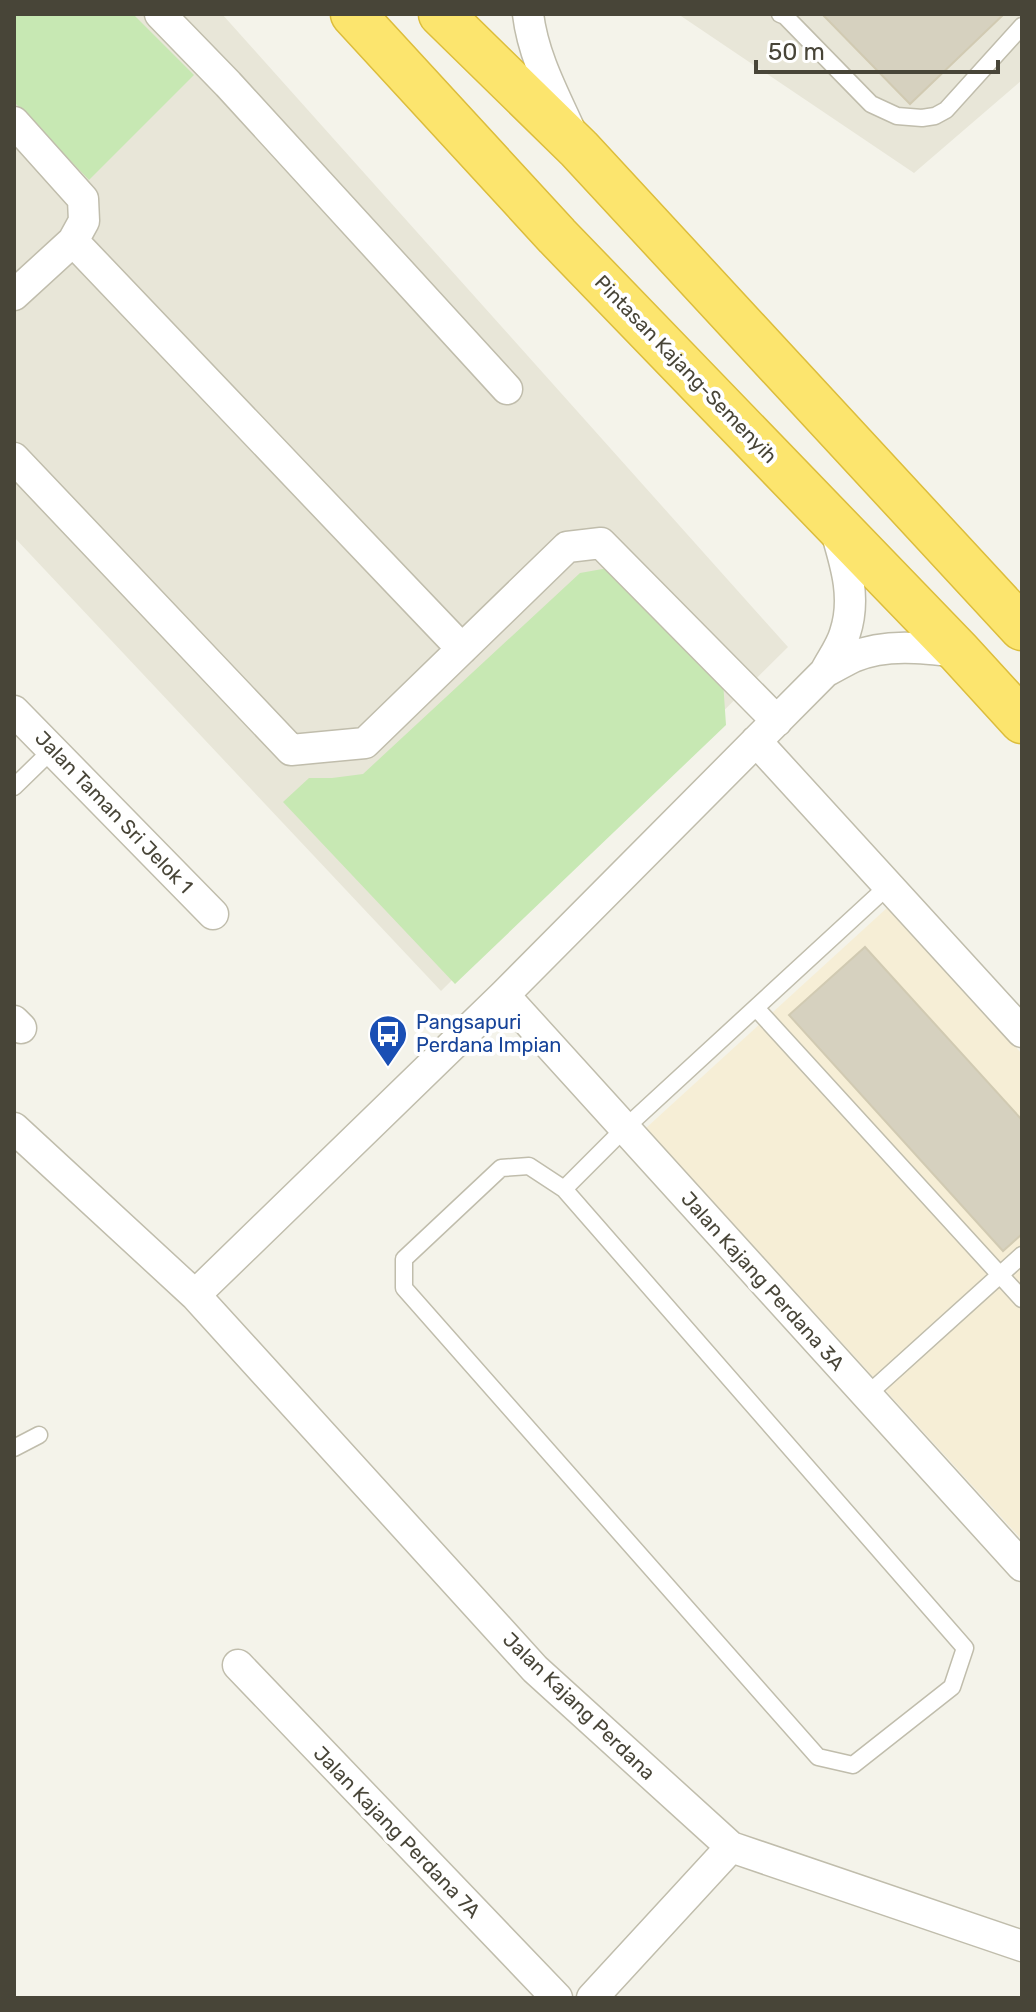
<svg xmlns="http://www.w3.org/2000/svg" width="1036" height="2012" viewBox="0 0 1036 2012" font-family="Rubik,sans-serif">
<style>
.residential{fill:#e8e6d8}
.commercial{fill:#f6eed6}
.green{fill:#c7e8b3}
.building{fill:#d6d1bf;stroke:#d1cab2;stroke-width:2}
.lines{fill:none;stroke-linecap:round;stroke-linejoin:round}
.lane-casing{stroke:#c0bdac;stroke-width:19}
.street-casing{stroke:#c0bdac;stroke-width:33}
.highway-casing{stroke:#dcbd3c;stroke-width:47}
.lane{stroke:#fff;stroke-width:16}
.street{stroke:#fff;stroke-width:30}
.highway{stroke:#fce56e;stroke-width:44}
.labels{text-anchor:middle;stroke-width:8;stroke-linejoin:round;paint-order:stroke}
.street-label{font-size:20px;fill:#484538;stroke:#fff}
.transit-label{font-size:20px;fill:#164399;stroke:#fff;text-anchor:start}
</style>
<rect width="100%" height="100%" fill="#f4f3ea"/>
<!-- residential -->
<path class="residential" d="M 14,14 L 222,14 L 788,647 L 441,991 L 14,537 Z
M 678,14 L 1022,14 L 1022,80 L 914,173 Z"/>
<!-- commercial -->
<path class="commercial" d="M 888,907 L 1022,1054 L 1022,1540 L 646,1128 Z"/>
<!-- green -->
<path class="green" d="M 14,14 L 133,14 L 194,75 L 89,180 L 14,102 Z
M 608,568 L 723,681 L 726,725 L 455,984 L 283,802 L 309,778 L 332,778 L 363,774 L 580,573 Z"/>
<!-- building -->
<path class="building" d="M 822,14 L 1004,14 L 910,104 Z
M 865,947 L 1022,1120 L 1022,1234 L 1003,1251 L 789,1015 Z"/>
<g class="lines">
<defs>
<path id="lane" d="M 780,14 L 785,16 L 871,104 L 897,116 L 922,118 L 935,116 L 946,110 L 1022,26
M 14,787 L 52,750
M 756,1008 L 1022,1299
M 564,1189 L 965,1648 L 952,1687 L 853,1765 L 818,1757 L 404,1288 L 404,1259 L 501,1168 L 529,1166 L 564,1189 L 625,1128 L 888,886
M 867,1395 L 1022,1255
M 14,1448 L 39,1435"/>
<path id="street" d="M 160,14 L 228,84 L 507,389
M 528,14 C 533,55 552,91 569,128
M 14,122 L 83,199 L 84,221 L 73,241 L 462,649
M 14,295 L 73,241
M 14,458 L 291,750 L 365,743 L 567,547 L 601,543 L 777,721
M 825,672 C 834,667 843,662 853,657 C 886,643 925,648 959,652
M 14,711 L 213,914
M 756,741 L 1022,1032
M 504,995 L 1022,1566
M 14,1021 L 21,1028
M 14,1128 L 195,1295 L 535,1669 L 731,1847 L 1022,1946
M 195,1295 L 504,995 L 825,672 C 831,660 841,647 845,633 C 857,597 845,562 835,528
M 238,1665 L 557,1998
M 592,1998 L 731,1847"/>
<path id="highway" d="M 353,14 L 557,236 L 959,652 L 1022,721
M 441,14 L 579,149 L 1022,628"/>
</defs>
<!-- lane casing -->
<use href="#lane" class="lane-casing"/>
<!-- street casing -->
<use href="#street" class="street-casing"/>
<!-- highway casing -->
<use href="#highway" class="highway-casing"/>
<!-- lane -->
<use href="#lane" class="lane"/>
<!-- street -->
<use href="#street" class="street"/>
<!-- highway -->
<use href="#highway" class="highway"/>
</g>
<!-- icons -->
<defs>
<symbol id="bus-pin" viewBox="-11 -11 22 30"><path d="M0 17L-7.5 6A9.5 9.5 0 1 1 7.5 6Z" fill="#1a4fb4" stroke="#fff"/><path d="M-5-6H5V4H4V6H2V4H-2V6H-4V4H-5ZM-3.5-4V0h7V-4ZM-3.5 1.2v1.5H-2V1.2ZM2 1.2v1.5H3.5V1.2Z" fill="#fff"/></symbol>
</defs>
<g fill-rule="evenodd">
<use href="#bus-pin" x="366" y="1012" width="44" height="60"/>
</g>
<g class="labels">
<!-- street labels -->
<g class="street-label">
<text transform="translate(686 369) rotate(46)" y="7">Pintasan Kajang-Semenyih</text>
<text transform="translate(114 812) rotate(46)" y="7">Jalan Taman Sri Jelok 1</text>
<text transform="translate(763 1281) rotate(48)" y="7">Jalan Kajang Perdana 3A</text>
<text transform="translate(579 1706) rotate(44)" y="7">Jalan Kajang Perdana</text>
<text transform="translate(397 1832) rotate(46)" y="7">Jalan Kajang Perdana 7A</text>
</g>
<!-- transit labels -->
<g class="transit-label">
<text x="416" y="1029">Pangsapuri<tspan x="416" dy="23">Perdana Impian</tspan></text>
</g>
</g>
<!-- border -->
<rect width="1036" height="2012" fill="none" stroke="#484538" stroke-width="32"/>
<!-- scale -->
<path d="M756 60v12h242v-12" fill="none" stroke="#484538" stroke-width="4"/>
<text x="768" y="60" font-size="24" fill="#484538" stroke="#ffffff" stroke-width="6" paint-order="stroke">50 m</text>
</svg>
